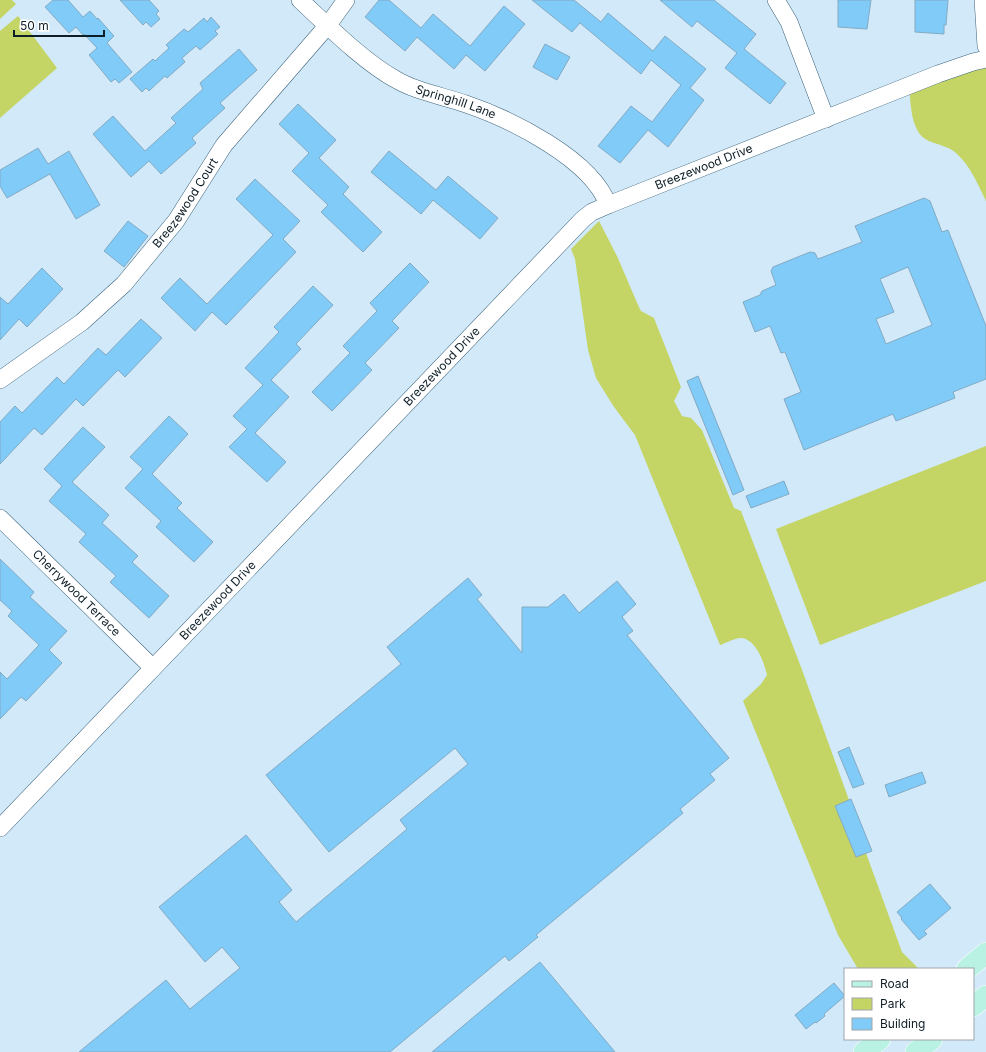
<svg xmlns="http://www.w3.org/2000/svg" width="986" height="1052" viewBox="0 0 986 1052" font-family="Inter,sans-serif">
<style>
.green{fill:#c5d565}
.building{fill:#80cbf8;stroke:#83aac3;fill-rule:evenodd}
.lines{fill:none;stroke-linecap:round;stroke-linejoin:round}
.minor-casing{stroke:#3e637a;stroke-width:18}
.major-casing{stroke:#fff;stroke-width:22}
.minor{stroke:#fff;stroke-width:17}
.major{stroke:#b9f1e3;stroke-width:21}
.labels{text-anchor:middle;stroke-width:3;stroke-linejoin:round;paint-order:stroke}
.street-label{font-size:12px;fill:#0e1e27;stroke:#fff}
</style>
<rect width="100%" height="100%" fill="#d1e9f9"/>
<!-- green -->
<path class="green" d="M 0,0 L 12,0 L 16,4 L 0,19 Z
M 18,16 L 57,68 L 0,118 L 0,31 Z
M 986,59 L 986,201 C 978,185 971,167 957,154 C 950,147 939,145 929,141 C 910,133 911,103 909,86 Z
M 599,221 L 617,256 L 638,305 L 641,311 L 654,318 L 681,387 L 674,401 L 682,416 L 691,418 L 702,430 L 734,508 L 741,511 L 801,667 L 849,800 L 836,806 L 856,857 L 866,853 L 902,952 L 919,969 L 858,969 L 838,935 L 743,701 L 761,684 L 767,675 C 764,662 756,639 741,638 C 735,638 726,643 720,645 L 635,435 L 614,407 L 596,378 L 588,350 L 575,259 L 571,249 Z
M 986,446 L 986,581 L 820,645 L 776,529 Z"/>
<!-- building -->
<path class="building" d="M 53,0 L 68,0 L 83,17 L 90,11 L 97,19 L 98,18 L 114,36 L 107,43 L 132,72 L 119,83 L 115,79 L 111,82 L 89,55 L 97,48 L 84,34 L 83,35 L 76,27 L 69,33 L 45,7 Z
M 120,0 L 149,0 L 159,11 L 156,14 L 160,19 L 151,27 L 146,22 L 143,25 Z
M 379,0 L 389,0 L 421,28 L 433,14 L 470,46 L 504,6 L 525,24 L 485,71 L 466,55 L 454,69 L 417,37 L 405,51 L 365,17 Z
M 532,0 L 574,0 L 601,22 L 608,13 L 653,51 L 665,36 L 706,69 L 690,88 L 704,100 L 668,147 L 648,130 L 620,163 L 598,146 L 631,106 L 652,122 L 681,85 L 651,60 L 641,74 L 580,23 L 572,32 Z
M 660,0 L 714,0 L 756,34 L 744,49 L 786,83 L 770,104 L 725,68 L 737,53 L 697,21 L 692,27 Z
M 838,0 L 871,0 L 867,29 L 838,27 Z
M 915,0 L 948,0 L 946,25 L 944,25 L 944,34 L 915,32 Z
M 211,17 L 220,27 L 215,31 L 218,34 L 200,50 L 196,46 L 182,58 L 185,62 L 167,78 L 165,76 L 149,91 L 146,88 L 142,92 L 130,79 L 153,59 L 155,61 L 169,48 L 166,45 L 184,29 L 188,32 L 204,18 L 207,22 Z
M 545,44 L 570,57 L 557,80 L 533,67 Z
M 239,49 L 257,70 L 220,103 L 225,108 L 192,138 L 196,143 L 161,174 L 149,161 L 131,177 L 93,134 L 113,116 L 145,151 L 176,123 L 171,118 L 203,89 L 200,83 Z
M 298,104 L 336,140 L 319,158 L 349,187 L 343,194 L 382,232 L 363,252 L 321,212 L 328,205 L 292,171 L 309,153 L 279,124 Z
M 38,148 L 48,164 L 69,151 L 100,205 L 76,219 L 50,174 L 7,198 L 0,186 L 0,170 Z
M 389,151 L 436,190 L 448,176 L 498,218 L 480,239 L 433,200 L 421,214 L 371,172 Z
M 255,179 L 300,221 L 283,239 L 296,252 L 226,325 L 212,312 L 195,331 L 161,298 L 180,278 L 207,304 L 273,235 L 236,199 Z
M 924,198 L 930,201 L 942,232 L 948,230 L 986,326 L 986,379 L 953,392 L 955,398 L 896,421 L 893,414 L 804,450 L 784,399 L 801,392 L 785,352 L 781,353 L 770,326 L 755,332 L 743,302 L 760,295 L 762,291 L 776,285 L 771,271 L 773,267 L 810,252 L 815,253 L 818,259 L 862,242 L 855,226 ZM 908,267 L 932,325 L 886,344 L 876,319 L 894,312 L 880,279 Z
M 128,221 L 148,236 L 124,267 L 104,251 Z
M 410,263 L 429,282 L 392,321 L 399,328 L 365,363 L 372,370 L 332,411 L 312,392 L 350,353 L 343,346 L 377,311 L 370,303 Z
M 42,268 L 63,289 L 27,327 L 19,319 L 0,340 L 0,297 L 8,304 Z
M 313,286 L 333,305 L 296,344 L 301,349 L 271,380 L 289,397 L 255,433 L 286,462 L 267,482 L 229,447 L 247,429 L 233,416 L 263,385 L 245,368 L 279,332 L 274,327 Z
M 141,319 L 162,338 L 125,377 L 118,370 L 83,406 L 76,399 L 42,435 L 34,428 L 0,464 L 0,422 L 15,406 L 22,413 L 57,377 L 64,384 L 98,348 L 106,355 Z
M 698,376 L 744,490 L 733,495 L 687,381 Z
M 169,416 L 188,434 L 152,474 L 182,503 L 177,508 L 213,542 L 194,562 L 156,527 L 161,521 L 125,488 L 143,469 L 130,457 Z
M 83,427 L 105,447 L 72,482 L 109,515 L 102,523 L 138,556 L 132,562 L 169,596 L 149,618 L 110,582 L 116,576 L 79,542 L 86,534 L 49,501 L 62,486 L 44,469 Z
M 784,481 L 789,494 L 751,508 L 746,496 Z
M 0,559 L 34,592 L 30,597 L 67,631 L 49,650 L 62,663 L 26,701 L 21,697 L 0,719 L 0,672 L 7,679 L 39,645 L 8,616 L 12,611 L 0,600 Z
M 468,578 L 482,595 L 477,599 L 522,653 L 522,607 L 548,607 L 564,594 L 579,613 L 617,581 L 636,604 L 622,617 L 633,631 L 627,635 L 729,758 L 710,774 L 715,780 L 680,809 L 683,813 L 536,935 L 538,937 L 509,961 L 505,956 L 390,1052 L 79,1052 L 166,980 L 190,1009 L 240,968 L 222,947 L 205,962 L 159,907 L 246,835 L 292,890 L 279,902 L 296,922 L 407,829 L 400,820 L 468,764 L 455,748 L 329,852 L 266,775 L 401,664 L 387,647 Z
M 849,747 L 864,784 L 853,788 L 838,752 Z
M 922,772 L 926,783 L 889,797 L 885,785 Z
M 851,799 L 872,851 L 856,857 L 835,806 Z
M 930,884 L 951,908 L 924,931 L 927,934 L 919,940 L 901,919 L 902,918 L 897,912 Z
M 540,962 L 615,1052 L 432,1052 L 501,994 Z
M 834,983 L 845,996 L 824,1014 L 825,1016 L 816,1023 L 815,1022 L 806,1029 L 795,1015 Z"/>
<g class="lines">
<defs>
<g id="minor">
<path id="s1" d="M 300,0 C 327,25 364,62 395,79 C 417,92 443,96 466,104 C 510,119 592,159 608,205"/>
<path d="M 776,0 L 789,22 L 826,119"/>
<path d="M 983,0 L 986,46"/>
<path id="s2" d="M 0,380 L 82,322 L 124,284 L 176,221 L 224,145 L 328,25 L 346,0"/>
<path id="s3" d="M 0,518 L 153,668"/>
<path id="s4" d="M 0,828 L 583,219 L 592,212 L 608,205 L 938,74 L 973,62 L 986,59"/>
</g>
<path id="major" d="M 967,969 L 986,953
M 973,1006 L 986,996
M 864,1052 L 880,1039
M 916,1052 L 932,1039"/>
</defs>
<!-- minor casing -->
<use href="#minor" class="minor-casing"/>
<!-- major casing -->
<use href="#major" class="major-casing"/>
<!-- minor -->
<use href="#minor" class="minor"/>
<!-- major -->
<use href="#major" class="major"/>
</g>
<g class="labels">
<!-- street labels -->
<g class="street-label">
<text dy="4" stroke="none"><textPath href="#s1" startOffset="189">Springhill Lane</textPath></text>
<text dy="4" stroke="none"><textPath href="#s4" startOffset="975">Breezewood Drive</textPath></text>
<text dy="4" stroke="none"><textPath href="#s2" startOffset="259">Breezewood Court</textPath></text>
<text dy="4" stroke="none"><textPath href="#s4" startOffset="639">Breezewood Drive</textPath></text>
<text dy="4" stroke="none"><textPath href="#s3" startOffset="107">Cherrywood Terrace</textPath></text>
<text dy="4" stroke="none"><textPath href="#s4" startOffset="315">Breezewood Drive</textPath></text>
</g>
</g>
<!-- legend -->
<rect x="844" y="968" width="130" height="72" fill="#ffffff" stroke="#9fa5a9"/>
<rect x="852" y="981" width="20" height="6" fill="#b9f1e3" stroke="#9fa5a9"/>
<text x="880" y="988" font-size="12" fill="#0e1e27">Road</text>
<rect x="852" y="998" width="20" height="12" fill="#c5d565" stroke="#9fa5a9"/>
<text x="880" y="1008" font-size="12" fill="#0e1e27">Park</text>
<rect x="852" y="1018" width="20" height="12" fill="#80cbf8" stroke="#9fa5a9"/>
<text x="880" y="1028" font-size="12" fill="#0e1e27">Building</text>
<!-- scale -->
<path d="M14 30v6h90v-6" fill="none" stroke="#0e1e27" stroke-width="2"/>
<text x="20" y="30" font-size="12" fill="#0e1e27" stroke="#ffffff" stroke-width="3" paint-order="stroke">50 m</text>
</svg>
